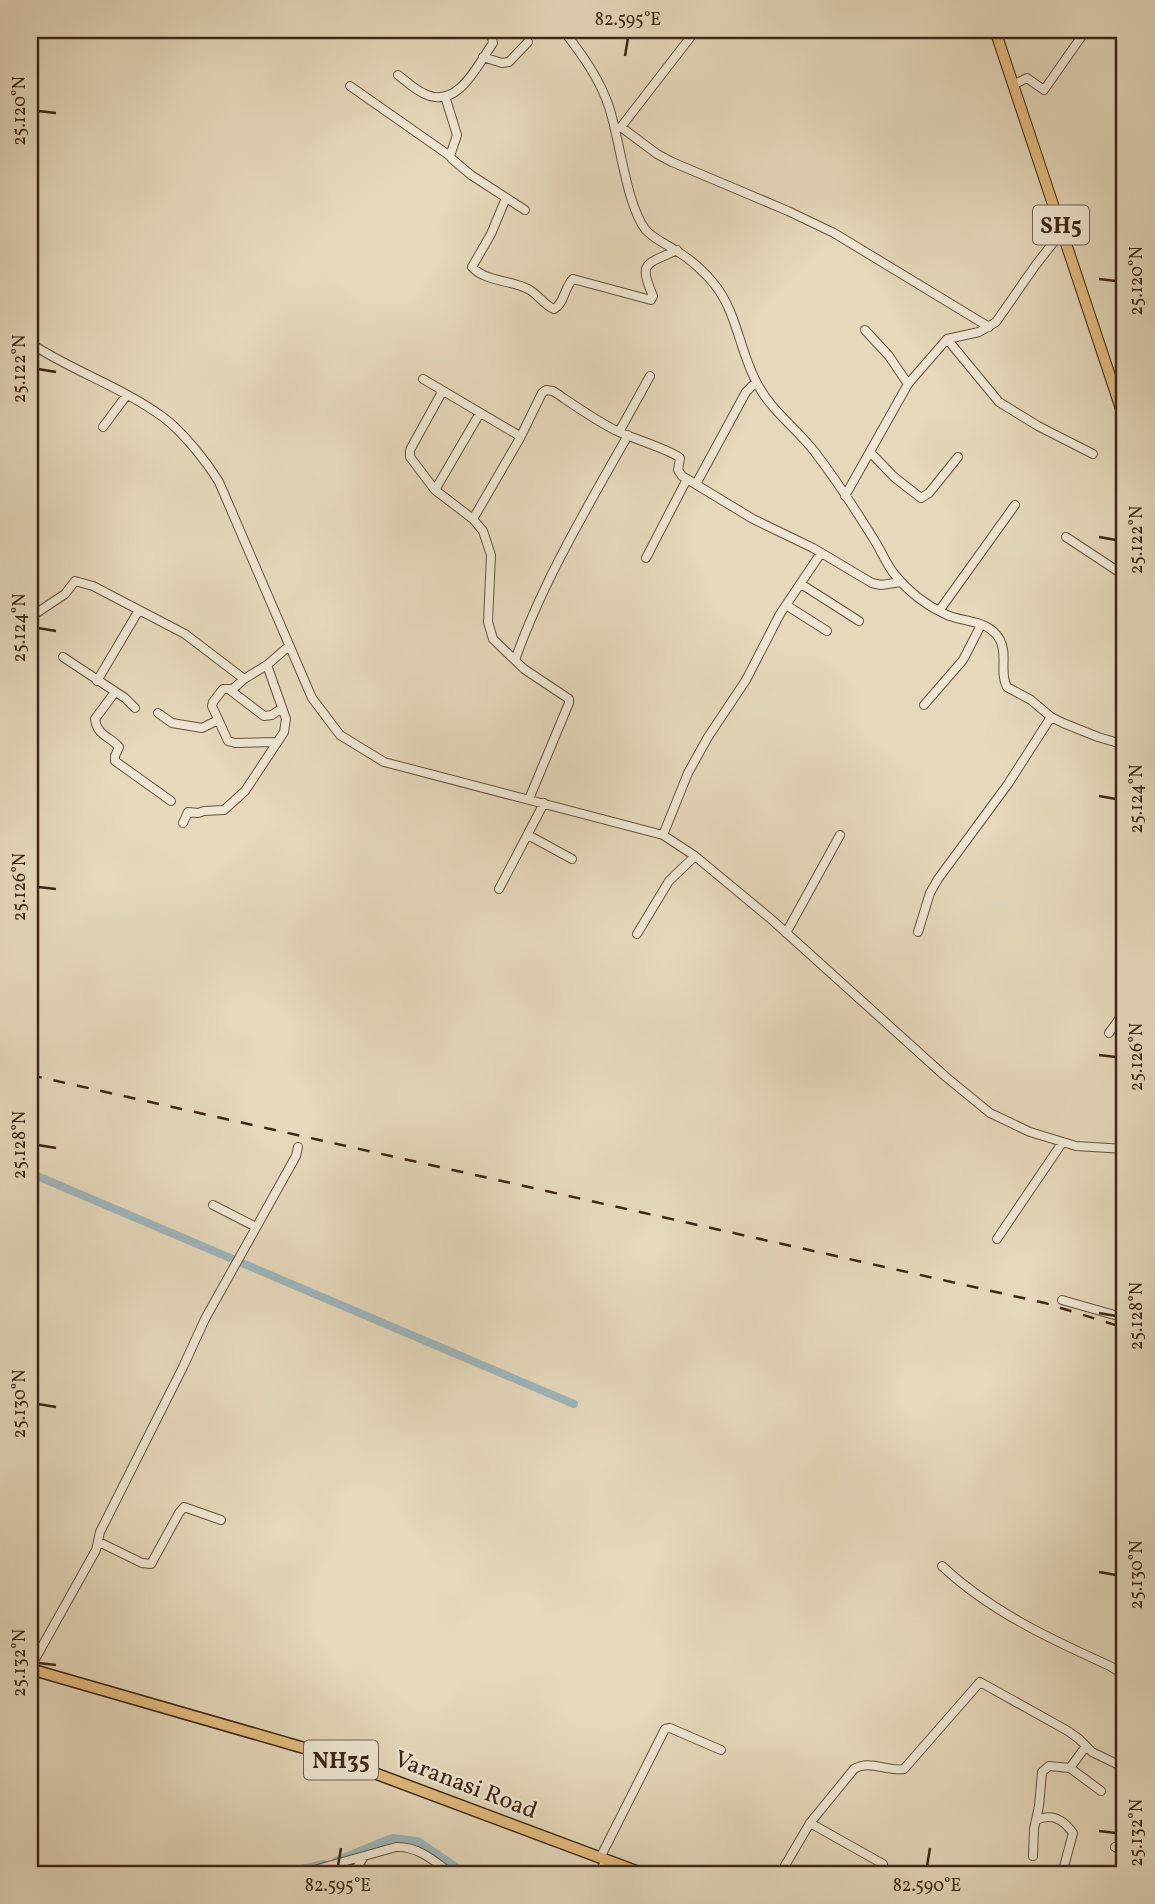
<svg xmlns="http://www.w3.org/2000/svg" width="1155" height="1904" viewBox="0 0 1155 1904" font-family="Vollkorn,serif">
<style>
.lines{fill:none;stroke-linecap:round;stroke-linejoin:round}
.canal{stroke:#9db6bc;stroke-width:8}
.minor-casing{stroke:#67523e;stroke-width:10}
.major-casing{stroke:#3d2615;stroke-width:12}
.highway-casing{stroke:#3d2615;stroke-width:13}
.minor{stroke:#eee6d3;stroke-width:8}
.major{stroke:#e2bc7e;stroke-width:10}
.highway{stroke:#e2bc7e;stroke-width:10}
.rail{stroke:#3d2615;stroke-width:2.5;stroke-dasharray:12 12;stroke-linecap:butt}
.ticks{fill:none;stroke:#3d2615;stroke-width:2.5}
.labels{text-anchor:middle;stroke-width:5;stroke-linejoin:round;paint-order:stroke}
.shield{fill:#eee6d3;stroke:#72604e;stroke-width:2}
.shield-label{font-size:23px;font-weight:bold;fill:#3d2615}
.street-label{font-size:24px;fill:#3d2615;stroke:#eee6d3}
.neatline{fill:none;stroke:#3d2615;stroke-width:2.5}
.ticks-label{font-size:18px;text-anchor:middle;fill:#3d2615}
</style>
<rect width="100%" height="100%" fill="#e5d8bb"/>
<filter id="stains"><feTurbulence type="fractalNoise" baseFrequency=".00286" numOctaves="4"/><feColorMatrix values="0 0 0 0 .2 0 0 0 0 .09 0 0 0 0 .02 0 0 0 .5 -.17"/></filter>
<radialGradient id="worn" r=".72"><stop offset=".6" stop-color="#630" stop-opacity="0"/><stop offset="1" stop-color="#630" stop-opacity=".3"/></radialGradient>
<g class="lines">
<!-- canal -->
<path class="canal" d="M 30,1173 L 574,1404
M 336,1861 L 392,1838 L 418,1841 L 466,1874
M 30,1869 L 83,1874
M 279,1874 L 324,1864"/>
<defs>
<path id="minor" d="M 563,30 C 581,53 600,79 609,107 C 620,140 626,203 645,229 C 653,239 665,243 675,250 C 689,258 705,272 715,285 C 738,314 740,355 759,387 C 773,412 796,428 814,451 C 835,478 855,509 873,538 C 881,550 886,564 895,575 C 908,591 926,605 945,614 C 963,623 989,619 1000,640 C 1008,655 999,672 1007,687 L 1031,700 L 1051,717 L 1063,723 L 1098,737 L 1125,745
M 483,57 L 502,63 L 509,62 L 528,42
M 398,75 C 406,81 415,90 425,94 C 458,110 478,64 493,43 L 492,37 L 484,30
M 1013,85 L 1027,78 L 1044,90 L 1086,30
M 350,86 L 450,156
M 445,96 L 457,135 L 450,156 L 452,159 L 471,175 L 525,210
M 621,127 L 657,154 L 672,162 L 788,211 L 834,233 L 989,327
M 618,128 L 621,127 L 696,30
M 506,198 L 491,234 L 472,267 C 486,282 511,280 528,289 C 538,294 544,305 554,309 C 565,303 564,287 573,279 L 651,300 L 653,296 C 638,261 646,265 677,250
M 865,330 L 889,356 L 908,384
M 947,339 L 999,402 L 1038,426 L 1093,454
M 30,343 C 72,371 122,387 163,417 C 183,432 206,461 219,482 L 312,698 L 340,735 L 384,762 L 663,835 L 695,856 L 771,919 L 946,1077 L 990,1113 L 1030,1132 L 1076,1146 L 1125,1149
M 423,379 L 518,435 L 520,438 L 473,519
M 442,392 L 410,450 L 410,457 L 435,490 L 473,519 L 483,531 L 491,555 L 488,622 L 493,639 L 524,669 L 569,699 L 569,703 L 529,799
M 103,427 L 126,396
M 619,432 L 650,376
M 520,438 L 542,393 L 546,390 L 553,391 C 574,405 596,421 619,432 C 632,438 673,451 680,458 L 678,470 L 682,476 L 753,519 L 813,548 L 872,583 L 881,585 L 901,582
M 871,453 L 894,477 L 921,498 L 929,493 L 958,457
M 696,484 L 746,392 L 756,382
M 435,490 L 480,413
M 845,496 L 908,384 L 947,339 L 979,332 L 996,322 L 1035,266 L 1063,230
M 1066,537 L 1125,576
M 646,558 L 687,479
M 801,584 L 859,621
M 786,605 L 827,631
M 939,611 L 1015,505
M 30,622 L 35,614 L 65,594 L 75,581 L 93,586 L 185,634 L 244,679 L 267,665 L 289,646
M 63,657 L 125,698 L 135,708
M 515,660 C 543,581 587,508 628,435
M 244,679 L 233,689 L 223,689 L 213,702 L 212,706 L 228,741 L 235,743 L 277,742
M 97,681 L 139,610
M 230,690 L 264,716 L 272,715 L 282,708
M 115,692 L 95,719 C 97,736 110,736 119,747 L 115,756 L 115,761 L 171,801
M 924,705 L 963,660 L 981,625
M 158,713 L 172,723 L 202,728 L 218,720
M 183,823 L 188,812 L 198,813 L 204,811 L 224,810 L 245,791 L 284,732 L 286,719 L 267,665
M 528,835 L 572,859
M 663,835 L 688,773 L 708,737 L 746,680 L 780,614 L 821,553
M 499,889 L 544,803
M 918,932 L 930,893 L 938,879 L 1008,784 L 1051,717
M 786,933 L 840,835
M 637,934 L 669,881 L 695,856
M 1109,1033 L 1125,1011
M 213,1205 L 256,1227
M 997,1239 L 1062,1143
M 1062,1300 L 1125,1318
M 99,1542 L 142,1563 L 151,1564 L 179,1513 L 184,1507 L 221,1520
M 942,1566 C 990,1611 1050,1639 1110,1666 L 1118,1671 L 1125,1682
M 30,1668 L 96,1550 L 100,1532 L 183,1367 L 205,1319 L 296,1156 L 298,1147
M 1070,1768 L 1101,1791
M 1036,1820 C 1052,1813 1063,1819 1073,1833 L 1062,1874
M 810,1823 L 883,1864
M 1115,1847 L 1125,1851
M 1033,1856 L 1034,1829 L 1039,1806 L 1042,1772 L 1049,1766 L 1070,1768 L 1086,1746
M 600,1858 L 665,1729 L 670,1728 L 721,1750
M 30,1874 L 34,1874
M 300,1874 L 396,1847 C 419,1846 435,1862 452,1874
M 353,1874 L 363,1858
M 598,1874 L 607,1860
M 780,1874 L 810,1823 L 854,1769 C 869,1759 888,1772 904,1769 L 980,1682 L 1068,1731 L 1079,1739 L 1092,1752 L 1125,1768"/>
<path id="major" d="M 995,30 L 1125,421"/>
<path id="highway" d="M 30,1669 L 318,1752 L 644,1874"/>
</defs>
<!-- minor casing -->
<use href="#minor" class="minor-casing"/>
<!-- major casing -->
<use href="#major" class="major-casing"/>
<!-- highway casing -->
<use href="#highway" class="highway-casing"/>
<!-- minor -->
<use href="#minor" class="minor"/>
<!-- major -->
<use href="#major" class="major"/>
<!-- highway -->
<use href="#highway" class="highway"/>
<!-- rail -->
<path class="rail" d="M 30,1075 L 1045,1303 L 1125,1328"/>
</g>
<!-- ticks -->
<path class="ticks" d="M 625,56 L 628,38M 38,111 L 56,113M 1099,279 L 1116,281M 38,369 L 56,372M 1099,537 L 1116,540M 38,628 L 56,631M 1099,796 L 1116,799M 38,887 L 56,889M 1099,1055 L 1116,1057M 38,1145 L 56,1148M 1099,1313 L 1116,1316M 38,1404 L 56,1407M 1099,1572 L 1116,1575M 38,1663 L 56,1665M 1099,1831 L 1116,1833M 338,1866 L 341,1848M 927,1866 L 930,1848"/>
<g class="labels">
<!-- shield labels -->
<g class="shield">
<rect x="1033" y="205.5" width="56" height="39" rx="5"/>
<rect x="304" y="1740.5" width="74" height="39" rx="5"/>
</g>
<g class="shield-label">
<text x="1061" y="233">SH5</text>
<text x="341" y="1768">NH35</text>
</g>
<!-- street labels -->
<g class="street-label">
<text transform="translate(466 1784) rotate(21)" y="8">Varanasi Road</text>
</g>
</g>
<!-- margin -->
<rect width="1155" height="1904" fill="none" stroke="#e5d8bb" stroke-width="77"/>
<rect x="38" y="38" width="1078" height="1828" class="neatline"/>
<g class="ticks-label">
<text x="628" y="25">82.595°E</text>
<text transform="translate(19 111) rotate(-90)" y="6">25.120°N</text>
<text transform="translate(1136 281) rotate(-90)" y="6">25.120°N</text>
<text transform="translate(19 369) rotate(-90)" y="6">25.122°N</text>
<text transform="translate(1136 540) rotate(-90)" y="6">25.122°N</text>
<text transform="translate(19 628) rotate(-90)" y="6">25.124°N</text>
<text transform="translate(1136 799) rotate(-90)" y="6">25.124°N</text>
<text transform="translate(19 887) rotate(-90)" y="6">25.126°N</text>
<text transform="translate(1136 1057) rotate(-90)" y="6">25.126°N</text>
<text transform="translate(19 1145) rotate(-90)" y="6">25.128°N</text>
<text transform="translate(1136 1316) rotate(-90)" y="6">25.128°N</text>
<text transform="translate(19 1404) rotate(-90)" y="6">25.130°N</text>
<text transform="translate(1136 1575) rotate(-90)" y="6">25.130°N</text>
<text transform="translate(19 1663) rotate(-90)" y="6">25.132°N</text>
<text transform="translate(1136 1833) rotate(-90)" y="6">25.132°N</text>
<text x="338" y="1891">82.595°E</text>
<text x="927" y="1891">82.590°E</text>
</g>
<rect width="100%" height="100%" filter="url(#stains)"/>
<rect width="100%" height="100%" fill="url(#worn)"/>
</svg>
